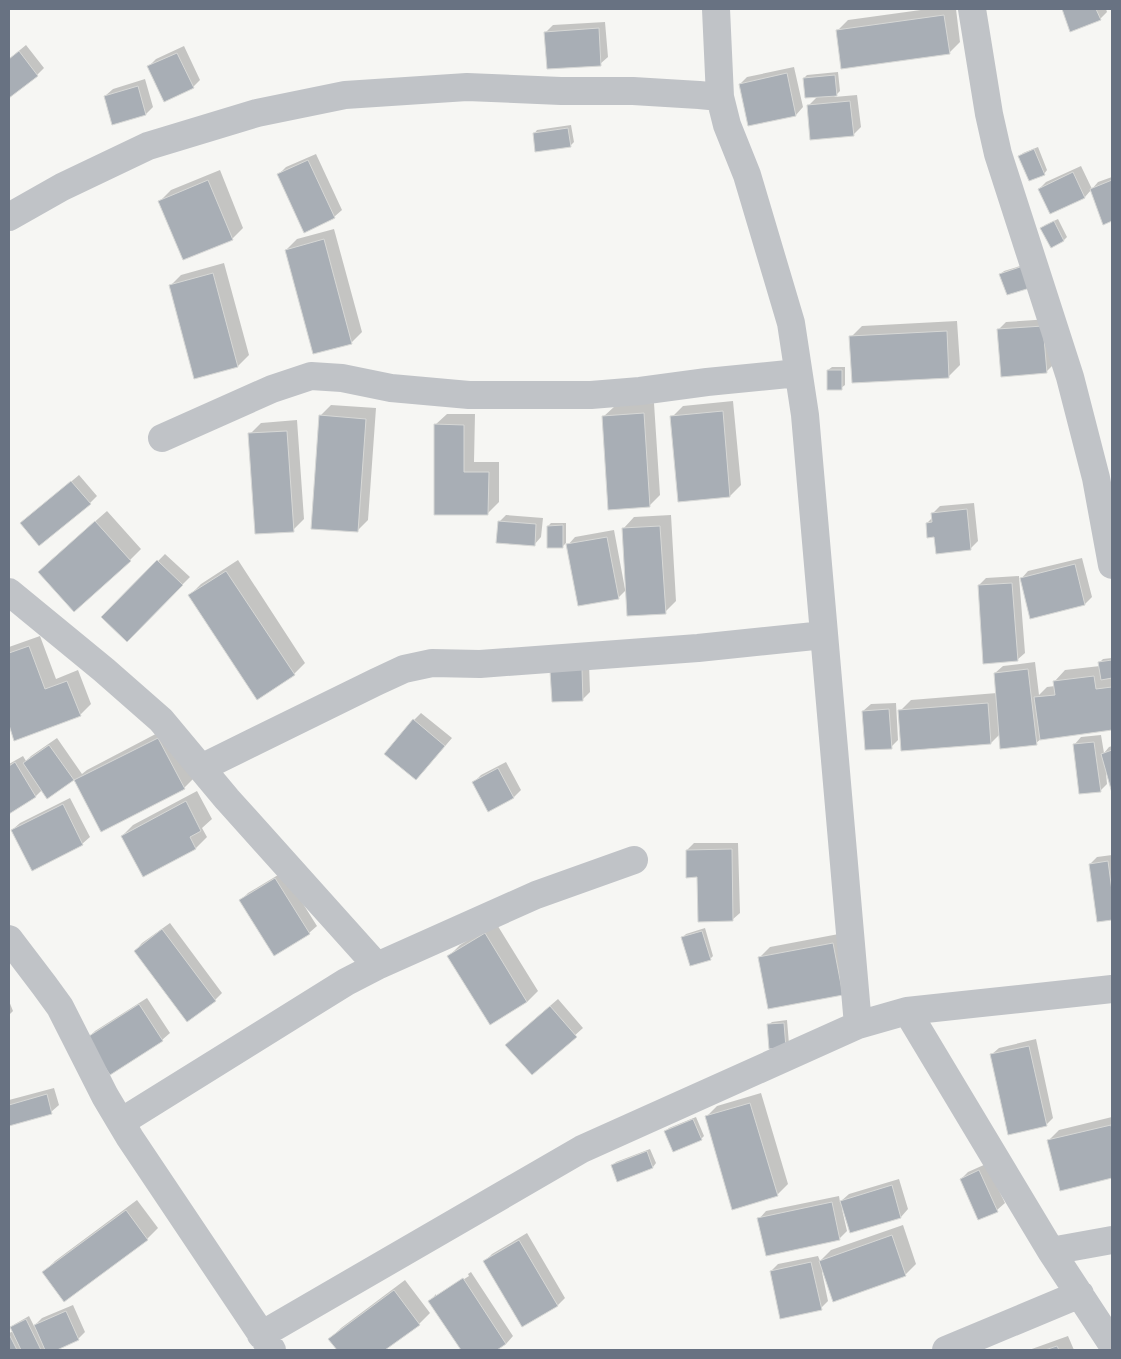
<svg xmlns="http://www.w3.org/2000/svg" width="1121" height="1359" viewBox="0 0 1121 1359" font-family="Quicksand,sans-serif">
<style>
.shadow{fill:#0003}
.building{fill:#a8aeb5;stroke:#d7d8d6}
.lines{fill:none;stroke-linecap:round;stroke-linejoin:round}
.minor{stroke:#c0c3c7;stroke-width:28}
</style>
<rect width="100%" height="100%" fill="#f6f6f3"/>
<!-- shadow -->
<path class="shadow" d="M 928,9 L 956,9 L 960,42 L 949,53 L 837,31 L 848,20 Z
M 1063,9 L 1106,9 L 1107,12 L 1100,19 L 1071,30 Z
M 605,22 L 608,57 L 600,64 L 545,33 L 553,25 Z
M 26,45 L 44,68 L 37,75 L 9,97 L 9,59 Z
M 184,46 L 200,80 L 193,87 L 149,66 L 156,59 Z
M 794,67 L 803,107 L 796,115 L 740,84 L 747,77 Z
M 838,72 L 840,91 L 834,97 L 857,95 L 861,127 L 853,135 L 808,106 L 818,96 L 804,78 L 807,75 Z
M 145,79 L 153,107 L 146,114 L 105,96 L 113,89 Z
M 571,125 L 574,142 L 571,145 L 534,134 L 537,130 Z
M 1038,147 L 1047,170 L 1044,174 L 1020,156 L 1023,153 Z
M 316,154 L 342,210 L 334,217 L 278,175 L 286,167 Z
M 1081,166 L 1092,189 L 1098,182 L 1112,177 L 1112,220 L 1104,223 L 1091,190 L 1085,197 L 1050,213 L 1039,189 L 1046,182 Z
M 220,170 L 243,228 L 232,239 L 160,201 L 171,190 Z
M 1058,219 L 1067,237 L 1064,240 L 1051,247 L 1042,228 L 1045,225 Z
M 334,229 L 362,332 L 351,343 L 286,250 L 297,239 Z
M 224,263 L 249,355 L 238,366 L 195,377 L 170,286 L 181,275 Z
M 1027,264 L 1033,283 L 1001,274 L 1004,271 Z
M 1050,319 L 1053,365 L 1046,372 L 999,329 L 1006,322 Z
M 957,321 L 960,365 L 949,376 L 851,337 L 862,326 Z
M 832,367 L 845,367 L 845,385 L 841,388 L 828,370 Z
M 733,401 L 741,485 L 730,496 L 672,417 L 683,406 Z
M 654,403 L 660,495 L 649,506 L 603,417 L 615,406 Z
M 331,405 L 376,408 L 368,520 L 357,531 L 320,416 Z
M 447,414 L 475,414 L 474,462 L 499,462 L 499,502 L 488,513 L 435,425 Z
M 297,420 L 304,519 L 293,530 L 250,434 L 261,423 Z
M 79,475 L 97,496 L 90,503 L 22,523 Z
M 974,503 L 978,541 L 971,548 L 935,536 L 927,523 L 933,517 L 932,514 L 940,506 Z
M 107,511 L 141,549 L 130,560 L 50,561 Z
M 506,515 L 543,518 L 541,537 L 534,545 L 499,522 Z
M 671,515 L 676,601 L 665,612 L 627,589 L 618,598 L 568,545 L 575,537 L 614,530 L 625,589 L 627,589 L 623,529 L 634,517 Z
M 551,523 L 566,523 L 566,543 L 563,546 L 548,526 Z
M 165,554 L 190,577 L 127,640 L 103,617 Z
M 1082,558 L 1092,597 L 1085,604 L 1030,617 L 1021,579 L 1028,571 Z
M 238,560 L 305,663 L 294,674 L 190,595 L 201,584 Z
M 1019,576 L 1025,653 L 1017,660 L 979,585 L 986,578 Z
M 40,636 L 56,679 L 78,670 L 91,704 L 80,715 L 15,739 L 9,722 L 9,647 Z
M 1112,658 L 1112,729 L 1041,739 L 1036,743 L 1000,734 L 991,743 L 900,711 L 911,700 L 997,693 L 995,673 L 1003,666 L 1035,662 L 1039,695 L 1047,687 L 1055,686 L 1054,682 L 1065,670 L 1100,666 L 1099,663 L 1103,659 Z
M 589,663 L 590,692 L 582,700 L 553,700 Z
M 896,703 L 898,740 L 891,747 L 863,711 L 871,704 Z
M 421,713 L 452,738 L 423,772 L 414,720 Z
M 169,727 L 195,777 L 184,788 L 101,831 L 75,779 L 48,797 L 42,790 L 36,796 L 9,812 L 9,764 L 23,756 L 26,761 L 31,756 L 57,738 L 82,774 L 87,770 Z
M 1101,735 L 1104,753 L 1109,747 L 1112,746 L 1112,789 L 1108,773 L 1106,773 L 1107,784 L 1100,791 L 1074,745 L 1081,737 Z
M 506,762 L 521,790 L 514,797 L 474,782 L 481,775 Z
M 197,791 L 212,819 L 202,828 L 207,837 L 196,848 L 144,875 L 122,836 L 133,825 Z
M 70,798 L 90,837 L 82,844 L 12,830 L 20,823 Z
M 694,843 L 738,843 L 740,913 L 732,920 L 698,876 L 687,850 Z
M 1112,855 L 1112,919 L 1098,921 L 1090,864 L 1097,857 Z
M 283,872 L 317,926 L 309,933 L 241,900 L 248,893 Z
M 170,923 L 222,993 L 215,1000 L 188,1020 L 135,951 L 142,943 Z
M 496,923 L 538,991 L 527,1002 L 449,956 L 460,945 Z
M 705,928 L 713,956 L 710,959 L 683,937 L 686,934 Z
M 844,933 L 843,994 L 759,958 L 770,947 Z
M 147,998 L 170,1033 L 162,1040 L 111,1073 L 88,1038 L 95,1031 Z
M 558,999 L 583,1028 L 532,1074 L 514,1037 Z
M 9,1001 L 13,1011 L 9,1015 Z
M 787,1020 L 789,1044 L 786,1047 L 768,1025 L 772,1022 Z
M 1036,1039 L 1053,1118 L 1046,1125 L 991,1055 L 999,1048 Z
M 54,1088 L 59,1105 L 51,1112 L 9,1124 L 9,1100 Z
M 761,1093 L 788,1184 L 777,1195 L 706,1117 L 717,1106 Z
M 696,1117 L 704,1136 L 701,1139 L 665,1132 L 669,1128 Z
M 1112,1117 L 1112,1176 L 1060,1189 L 1048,1141 L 1059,1130 Z
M 650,1149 L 656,1163 L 653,1167 L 618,1180 L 613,1165 L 616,1162 Z
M 986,1164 L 1005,1203 L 997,1210 L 979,1219 L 961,1179 L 968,1172 Z
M 899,1179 L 908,1209 L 901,1217 L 851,1232 L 844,1208 L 842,1209 L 847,1231 L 839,1239 L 759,1219 L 766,1211 L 839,1196 L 840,1202 L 849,1194 Z
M 137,1200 L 158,1228 L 147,1239 L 44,1272 L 55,1261 Z
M 903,1225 L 916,1264 L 905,1275 L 822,1272 L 828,1301 L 821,1308 L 771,1271 L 778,1264 L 818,1256 L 820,1261 L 831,1250 Z
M 527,1233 L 565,1298 L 558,1305 L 522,1326 L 485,1261 L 492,1254 Z
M 471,1272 L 513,1336 L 506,1344 L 495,1350 L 462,1350 L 430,1301 L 436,1294 L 436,1297 L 469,1276 L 468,1274 Z
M 405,1280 L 430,1313 L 419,1324 L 383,1350 L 338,1350 L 330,1339 L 341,1328 Z
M 73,1305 L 85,1332 L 78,1339 L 54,1350 L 9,1350 L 9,1333 L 14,1331 L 12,1327 L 15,1324 L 29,1316 L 34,1326 L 42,1318 Z
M 1068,1336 L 1074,1350 L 1029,1350 Z"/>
<!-- building -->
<path class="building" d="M 1062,9 L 1096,9 L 1101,20 L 1070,32 Z
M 944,15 L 950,54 L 841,69 L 836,30 Z
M 599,28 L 601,66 L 547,69 L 544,32 Z
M 19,51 L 38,76 L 9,98 L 9,59 Z
M 177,53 L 194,88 L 164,102 L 147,66 Z
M 787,73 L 796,116 L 748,126 L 739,84 Z
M 835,75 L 837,96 L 805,98 L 803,78 Z
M 138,86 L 146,115 L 112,125 L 104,96 Z
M 850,101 L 854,136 L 810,140 L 807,105 Z
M 568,128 L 571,147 L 535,152 L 533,133 Z
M 1034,149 L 1045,175 L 1029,181 L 1018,156 Z
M 308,160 L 335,218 L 304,233 L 277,174 Z
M 1073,172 L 1085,198 L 1050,214 L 1038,189 Z
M 208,180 L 233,240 L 183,260 L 158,201 Z
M 1112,180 L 1112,221 L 1103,225 L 1090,189 Z
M 1054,221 L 1064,241 L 1051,248 L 1040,228 Z
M 324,239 L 352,344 L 313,354 L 285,250 Z
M 1023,266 L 1030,288 L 1007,295 L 999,274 Z
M 213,273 L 238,367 L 194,379 L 169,285 Z
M 1043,326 L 1047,373 L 1001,377 L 997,329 Z
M 947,331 L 949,378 L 852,383 L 849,336 Z
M 827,370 L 842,370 L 842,390 L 827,390 Z
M 723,411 L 730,497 L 678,502 L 670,416 Z
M 644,413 L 650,507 L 608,510 L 602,416 Z
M 319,415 L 366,419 L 358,532 L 311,529 Z
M 434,424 L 464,425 L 464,472 L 489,472 L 488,515 L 434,515 Z
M 287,431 L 294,532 L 255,534 L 248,433 Z
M 71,481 L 91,504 L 39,546 L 20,523 Z
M 967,509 L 971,550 L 936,554 L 934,537 L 927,538 L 926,523 L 932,522 L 931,513 Z
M 95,521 L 131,561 L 74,612 L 38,572 Z
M 498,521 L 536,524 L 535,546 L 496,543 Z
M 563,525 L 563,548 L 547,548 L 547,526 Z
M 660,526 L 666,614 L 627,616 L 622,528 Z
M 607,537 L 619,599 L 578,606 L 566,544 Z
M 157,560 L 183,585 L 127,642 L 101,617 Z
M 1075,564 L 1085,605 L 1030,619 L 1020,578 Z
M 226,571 L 295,675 L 257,700 L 188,595 Z
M 1012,583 L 1018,661 L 983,664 L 978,585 Z
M 29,646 L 45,689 L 67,681 L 81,716 L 14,741 L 9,725 L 9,653 Z
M 1112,660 L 1112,678 L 1101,680 L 1098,662 Z
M 582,669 L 583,701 L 552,702 L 550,671 Z
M 1028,669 L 1037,745 L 1000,749 L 994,673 Z
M 1094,676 L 1096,689 L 1112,687 L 1112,730 L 1040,740 L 1034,697 L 1055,695 L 1053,681 Z
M 988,703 L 991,744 L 901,751 L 898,710 Z
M 889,709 L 892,749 L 865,750 L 862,711 Z
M 413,719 L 445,746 L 416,780 L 384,754 Z
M 158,738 L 185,789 L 101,832 L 74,780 Z
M 1094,742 L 1101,792 L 1079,794 L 1073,744 Z
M 49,745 L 74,780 L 47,799 L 23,763 Z
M 1112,750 L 1112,793 L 1101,754 Z
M 15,762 L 36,797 L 9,814 L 9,766 Z
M 498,768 L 514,798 L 488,812 L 472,782 Z
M 186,801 L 201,831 L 190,837 L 196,849 L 143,877 L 121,836 Z
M 63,804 L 83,845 L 32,871 L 11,830 Z
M 732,849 L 733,921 L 698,922 L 697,877 L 686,878 L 686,850 Z
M 1108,861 L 1112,891 L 1112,920 L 1097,922 L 1089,864 Z
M 275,878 L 310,934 L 274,956 L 239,900 Z
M 162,929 L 216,1001 L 187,1022 L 134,951 Z
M 702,931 L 711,960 L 690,966 L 681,937 Z
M 485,933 L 527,1002 L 490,1025 L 447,956 Z
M 833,943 L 843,995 L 768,1009 L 758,957 Z
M 139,1004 L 163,1041 L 110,1075 L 86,1038 Z
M 550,1006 L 577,1037 L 532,1075 L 505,1045 Z
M 784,1023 L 786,1048 L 769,1049 L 767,1024 Z
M 1029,1046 L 1047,1126 L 1008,1135 L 990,1054 Z
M 47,1094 L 52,1114 L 9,1126 L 9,1105 Z
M 750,1103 L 778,1196 L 732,1210 L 705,1116 Z
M 693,1119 L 702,1140 L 673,1152 L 664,1131 Z
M 1111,1125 L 1112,1130 L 1112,1178 L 1060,1191 L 1047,1140 Z
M 647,1151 L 653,1168 L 617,1182 L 611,1165 Z
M 979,1170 L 998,1212 L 978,1220 L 960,1179 Z
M 892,1185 L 901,1218 L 850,1233 L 840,1201 Z
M 832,1202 L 840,1240 L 766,1256 L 757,1218 Z
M 126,1210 L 148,1240 L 64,1302 L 42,1272 Z
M 892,1235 L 906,1276 L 833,1302 L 819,1261 Z
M 519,1240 L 558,1306 L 522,1327 L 483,1261 Z
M 811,1262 L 822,1310 L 780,1319 L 770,1271 Z
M 463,1278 L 506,1344 L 497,1350 L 461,1350 L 428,1301 Z
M 394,1290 L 420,1325 L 385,1350 L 337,1350 L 328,1339 Z
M 66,1311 L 79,1340 L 57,1350 L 45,1350 L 34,1325 Z
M 26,1319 L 41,1350 L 21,1350 L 10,1327 Z
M 9,1336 L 10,1336 L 17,1350 L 9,1350 Z
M 1057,1346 L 1059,1350 L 1045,1350 Z"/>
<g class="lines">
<!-- minor -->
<path class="minor" d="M 716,9 L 720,97 L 727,125 L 747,175 L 791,323 L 805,415 L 858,1025
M 972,9 L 989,114 L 998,154 L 1070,377 L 1096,478 L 1112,565
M 9,217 L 62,187 L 148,146 L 257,113 L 345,95 L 467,87 L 561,91 L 633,91 L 699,95 L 720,97
M 162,438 L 272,389 L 311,376 L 342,378 L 391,388 L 469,395 L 591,395 L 640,391 L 707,382 L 798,373
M 9,592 L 104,670 L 161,720 L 227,799 L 377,966 L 346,982 L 121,1122
M 201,768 L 376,682 L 404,669 L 432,663 L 480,664 L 698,648 L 824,635
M 9,939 L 44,985 L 60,1007 L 105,1096 L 130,1138 L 272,1350
M 377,966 L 536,895 L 634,860
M 907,1011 L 1051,1251 L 1112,1344
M 1051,1251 L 1112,1240
M 261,1335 L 582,1149 L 858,1025 L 907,1011 L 1112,989
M 946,1350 L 1080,1294"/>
</g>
<!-- border -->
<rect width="1121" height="1359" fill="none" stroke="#687282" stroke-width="20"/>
</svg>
